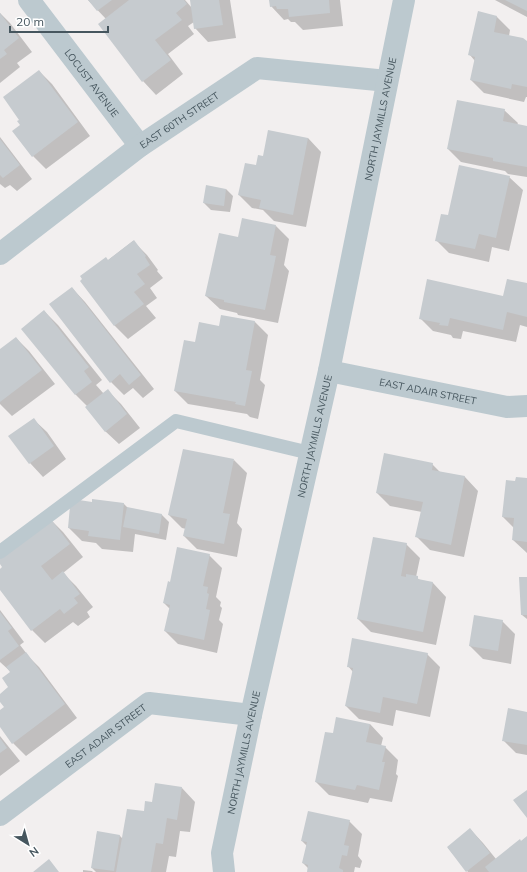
<svg xmlns="http://www.w3.org/2000/svg" width="527" height="872" viewBox="0 0 527 872" font-family="Mulish,sans-serif">
<style>
.shadow{fill:#0003}
.building{fill:#c6cbcf}
.lines{fill:none;stroke-linecap:round;stroke-linejoin:round}
.service{stroke:#bcc9cf;stroke-width:14}
.minor{stroke:#bcc9cf;stroke-width:22}
.labels{text-anchor:middle;stroke-width:3.5;stroke-linejoin:round;paint-order:stroke}
.street-label{font-size:10px;fill:#46565e;stroke:#fff}
</style>
<rect width="100%" height="100%" fill="#f2efef"/>
<!-- shadow -->
<path class="shadow" d="M 88,0 L 185,0 L 192,8 L 191,0 L 230,0 L 236,38 L 208,42 L 195,28 L 194,22 L 188,26 L 194,34 L 168,54 L 183,74 L 156,95 L 143,81 L 106,19 Z
M 270,0 L 340,0 L 343,26 L 303,30 L 295,22 L 291,22 L 288,19 L 284,20 L 271,6 Z
M 495,0 L 527,0 L 527,17 Z
M 0,13 L 10,23 L 32,52 L 17,63 L 20,67 L 0,83 Z
M 478,13 L 497,17 L 510,30 L 509,36 L 527,42 L 527,97 L 526,97 L 524,102 L 484,93 L 471,80 L 475,61 L 470,55 Z
M 39,71 L 52,84 L 90,136 L 46,169 L 33,156 L 21,125 Z
M 504,110 L 518,123 L 517,125 L 527,127 L 527,177 L 508,174 L 505,171 L 461,162 L 448,149 Z
M 0,137 L 32,179 L 17,191 L 10,185 L 5,188 L 0,184 Z
M 308,138 L 321,152 L 306,227 L 274,221 L 263,210 L 252,208 L 239,195 L 257,166 L 264,157 Z
M 509,177 L 523,190 L 509,251 L 492,247 L 489,262 L 449,253 L 436,240 L 449,216 Z
M 226,189 L 233,196 L 230,212 L 211,210 L 204,203 Z
M 276,226 L 289,239 L 284,265 L 289,271 L 278,323 L 238,315 L 237,313 L 220,309 L 206,296 L 239,238 Z
M 133,241 L 147,255 L 158,270 L 157,271 L 163,278 L 150,288 L 157,298 L 146,306 L 156,318 L 128,339 L 115,326 L 81,281 Z
M 527,284 L 527,327 L 520,325 L 516,342 L 463,331 L 461,339 L 453,338 L 451,335 L 433,331 L 420,318 L 504,297 Z
M 72,288 L 85,302 L 154,389 L 143,398 L 133,388 L 124,395 L 111,382 Z
M 44,311 L 58,325 L 102,380 L 96,385 L 104,394 L 108,391 L 121,404 L 140,428 L 119,444 L 105,431 L 88,407 L 76,395 L 23,329 Z
M 255,322 L 268,335 L 260,380 L 265,385 L 258,419 L 250,417 L 247,414 L 188,404 L 175,391 L 196,343 L 220,327 Z
M 16,338 L 29,351 L 55,384 L 12,416 L 0,404 L 0,350 Z
M 33,419 L 47,432 L 66,459 L 43,477 L 30,463 Z
M 234,460 L 247,473 L 237,523 L 242,529 L 237,557 L 197,549 L 184,536 L 186,529 L 182,528 L 169,515 Z
M 432,464 L 441,473 L 465,477 L 478,491 L 464,557 L 430,550 L 417,537 L 422,512 L 390,506 L 377,493 Z
M 527,479 L 527,553 L 513,540 L 514,528 L 503,517 L 516,482 Z
M 124,504 L 129,509 L 162,515 L 169,522 L 166,540 L 135,534 L 133,552 L 102,549 L 96,543 L 82,541 L 69,528 Z
M 50,519 L 63,532 L 83,557 L 63,573 L 76,586 L 93,607 L 87,612 L 90,617 L 78,626 L 73,622 L 45,643 L 32,630 L 0,589 L 0,570 L 4,568 L 0,563 Z
M 406,544 L 420,558 L 416,577 L 421,581 L 433,583 L 446,597 L 436,645 L 371,632 L 358,619 Z
M 209,555 L 222,568 L 216,597 L 221,602 L 220,606 L 222,608 L 219,620 L 223,624 L 217,653 L 178,644 L 165,631 L 170,609 L 164,603 L 171,583 Z
M 527,578 L 527,619 L 522,615 Z
M 0,610 L 24,642 L 20,645 L 30,658 L 39,667 L 77,718 L 26,756 L 13,743 L 0,726 L 0,711 L 5,707 L 0,700 L 0,695 L 10,687 L 11,672 L 0,662 Z
M 502,621 L 515,634 L 511,664 L 483,659 L 470,646 Z
M 427,654 L 440,667 L 430,717 L 396,710 L 393,726 L 359,719 L 346,706 L 353,672 L 348,666 Z
M 527,713 L 527,755 L 516,753 L 503,740 Z
M 370,724 L 383,738 L 381,746 L 385,747 L 398,760 L 396,774 L 398,776 L 392,802 L 370,798 L 368,803 L 329,795 L 316,782 L 333,734 Z
M 0,736 L 20,761 L 0,776 Z
M 182,788 L 195,802 L 190,832 L 180,831 L 176,857 L 169,856 L 166,872 L 96,872 L 92,868 L 97,833 L 120,836 L 123,839 L 152,803 Z
M 349,821 L 362,834 L 358,856 L 362,861 L 360,868 L 355,867 L 354,872 L 308,872 L 309,869 L 303,863 L 307,846 L 302,841 Z
M 470,829 L 483,843 L 496,859 L 527,837 L 527,872 L 468,872 L 448,848 Z
M 83,870 L 92,871 L 93,872 L 83,872 Z"/>
<!-- building -->
<path class="building" d="M 88,0 L 112,0 L 97,11 Z
M 129,0 L 184,0 L 187,4 L 176,13 L 182,20 L 155,40 L 171,60 L 142,82 L 98,24 Z
M 190,0 L 219,0 L 223,25 L 194,29 Z
M 269,0 L 329,0 L 330,13 L 289,17 L 288,9 L 277,9 L 276,6 L 270,7 Z
M 505,0 L 527,0 L 527,11 Z
M 478,11 L 497,16 L 494,32 L 523,38 L 527,41 L 527,87 L 512,84 L 511,89 L 470,80 L 475,57 L 468,55 Z
M 0,13 L 19,38 L 4,50 L 7,54 L 0,59 Z
M 39,70 L 78,122 L 32,157 L 12,131 L 20,125 L 17,121 L 19,120 L 3,97 Z
M 457,100 L 505,109 L 503,121 L 527,126 L 527,167 L 493,161 L 493,158 L 447,149 Z
M 268,130 L 308,138 L 293,215 L 259,208 L 261,200 L 238,195 L 245,163 L 256,165 L 258,155 L 263,156 Z
M 0,139 L 20,165 L 3,178 L 0,175 Z
M 459,165 L 510,176 L 496,238 L 479,234 L 475,249 L 435,241 L 441,214 L 448,215 Z
M 206,185 L 226,189 L 224,206 L 203,203 Z
M 242,218 L 276,225 L 270,255 L 276,256 L 265,310 L 224,302 L 224,300 L 205,296 L 219,233 L 238,237 Z
M 134,240 L 146,256 L 145,257 L 150,265 L 137,274 L 145,284 L 134,292 L 144,304 L 114,326 L 80,281 L 82,279 L 80,276 L 106,257 L 108,260 Z
M 427,279 L 503,296 L 507,279 L 527,283 L 527,317 L 507,312 L 503,330 L 450,318 L 448,326 L 439,325 L 440,323 L 419,319 Z
M 72,287 L 141,375 L 129,385 L 120,374 L 110,383 L 49,304 Z
M 44,310 L 89,367 L 84,371 L 92,382 L 75,395 L 21,329 Z
M 221,315 L 255,321 L 246,370 L 252,371 L 245,406 L 235,404 L 236,402 L 174,391 L 184,340 L 195,342 L 199,322 L 219,326 Z
M 16,337 L 42,370 L 0,402 L 0,349 Z
M 108,389 L 127,414 L 105,432 L 85,407 Z
M 34,418 L 54,446 L 29,464 L 8,436 Z
M 183,449 L 234,459 L 223,513 L 230,514 L 224,544 L 183,536 L 187,519 L 168,515 Z
M 384,453 L 433,463 L 432,470 L 465,476 L 451,545 L 415,537 L 423,502 L 376,493 Z
M 516,477 L 527,478 L 527,542 L 512,540 L 514,518 L 502,517 L 506,480 L 515,481 Z
M 92,499 L 124,503 L 120,540 L 88,536 L 89,531 L 68,528 L 70,506 L 79,500 L 92,502 Z
M 127,507 L 162,514 L 159,534 L 123,527 Z
M 50,518 L 70,544 L 41,566 L 52,580 L 63,571 L 80,594 L 74,598 L 78,603 L 64,614 L 60,609 L 31,631 L 0,590 L 0,569 L 2,567 L 0,564 L 0,557 Z
M 373,537 L 407,543 L 401,576 L 406,577 L 406,574 L 418,576 L 418,579 L 433,582 L 423,632 L 357,619 Z
M 177,547 L 210,554 L 203,586 L 208,587 L 207,593 L 209,594 L 206,609 L 210,610 L 204,640 L 164,631 L 170,605 L 163,603 L 168,581 L 170,582 Z
M 519,577 L 527,577 L 527,615 L 521,615 Z
M 0,612 L 12,628 L 8,631 L 19,646 L 0,660 Z
M 474,615 L 503,620 L 498,651 L 469,646 Z
M 352,638 L 428,653 L 417,704 L 383,697 L 380,713 L 345,706 L 353,668 L 347,667 Z
M 26,652 L 65,704 L 12,744 L 0,727 L 0,710 L 4,707 L 0,702 L 0,694 L 8,687 L 2,678 L 10,672 L 6,667 Z
M 508,708 L 527,712 L 527,745 L 502,741 Z
M 336,717 L 370,724 L 366,742 L 386,746 L 382,762 L 385,762 L 379,790 L 357,785 L 355,790 L 315,782 L 325,732 L 333,733 Z
M 0,738 L 7,748 L 0,753 Z
M 155,783 L 182,787 L 177,820 L 167,818 L 163,844 L 156,843 L 151,872 L 116,872 L 127,809 L 144,811 L 145,801 L 152,802 Z
M 527,790 L 527,818 L 513,800 Z
M 308,811 L 350,820 L 344,845 L 349,846 L 347,856 L 342,855 L 339,868 L 343,870 L 343,872 L 307,872 L 308,865 L 302,863 L 307,842 L 301,841 Z
M 470,828 L 490,853 L 466,872 L 447,847 Z
M 97,831 L 120,835 L 114,871 L 91,868 Z
M 527,836 L 527,872 L 489,872 L 485,867 L 520,839 L 521,841 Z
M 49,859 L 59,872 L 33,872 Z"/>
<g class="lines">
<!-- service -->
<path class="service" d="M 0,552 L 176,421 L 310,453"/>
<!-- minor -->
<g class="minor">
<path id="s1" d="M 29,0 L 140,146"/>
<path id="s2" d="M 0,254 L 140,146 L 257,68 L 387,81"/>
<path id="s3" d="M 329,371 L 507,407 L 527,406"/>
<path id="s4" d="M 0,815 L 149,703 L 251,715"/>
<path id="s5" d="M 224,872 L 222,853 L 251,715 L 329,371 L 404,0"/>
</g>
</g>
<g class="labels">
<!-- street labels -->
<g class="street-label">
<text dy="4" stroke="none"><textPath href="#s1" startOffset="104">LOCUST AVENUE</textPath></text>
<text dy="4" stroke="none"><textPath href="#s5" startOffset="770">NORTH JAYMILLS AVENUE</textPath></text>
<text dy="4" stroke="none"><textPath href="#s2" startOffset="224">EAST 60TH STREET</textPath></text>
<text dy="4" stroke="none"><textPath href="#s3" startOffset="101">EAST ADAIR STREET</textPath></text>
<text dy="4" stroke="none"><textPath href="#s5" startOffset="446">NORTH JAYMILLS AVENUE</textPath></text>
<text dy="4" stroke="none"><textPath href="#s4" startOffset="132">EAST ADAIR STREET</textPath></text>
<text dy="4" stroke="none"><textPath href="#s5" startOffset="122">NORTH JAYMILLS AVENUE</textPath></text>
</g>
</g>
<!-- north arrow -->
<g transform="translate(28 844) rotate(143)" stroke="#ffffff" stroke-width="3" paint-order="stroke">
<path d="M0-3L7 15L0 10L-7 15Z" fill="#46565e"/>
<text y="-6" font-size="11" font-weight="bold" text-anchor="middle" fill="#46565e">N</text>
</g>
<!-- scale -->
<path d="M10 26v6h98v-6" fill="none" stroke="#46565e" stroke-width="2"/>
<text x="16" y="26" font-size="12" fill="#46565e" stroke="#ffffff" stroke-width="3" paint-order="stroke">20 m</text>
</svg>
